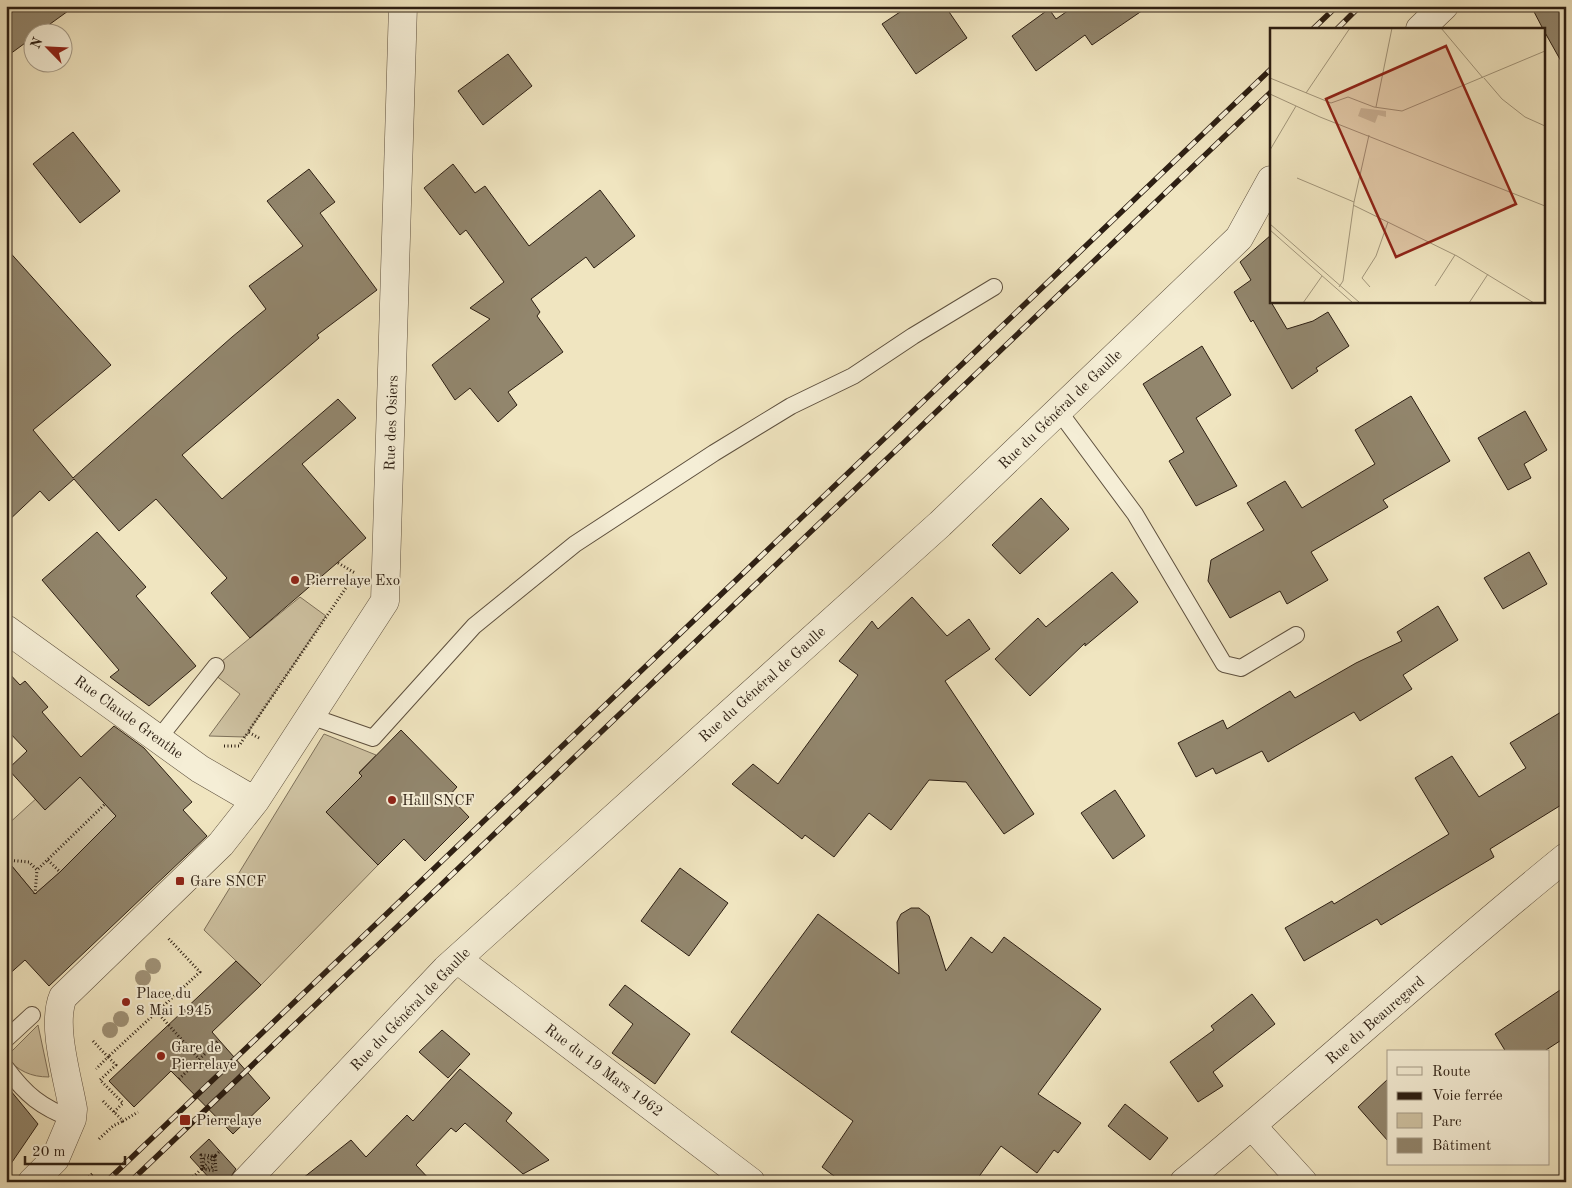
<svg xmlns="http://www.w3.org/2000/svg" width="1572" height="1188" viewBox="0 0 1572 1188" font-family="'Old Standard TT',serif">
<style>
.green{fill:#cfc3a3;stroke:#7e715b}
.building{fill:#92866d;stroke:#2d1f13}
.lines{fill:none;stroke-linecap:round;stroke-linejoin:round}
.service-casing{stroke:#5e503e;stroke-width:18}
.minor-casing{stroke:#5e503e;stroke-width:29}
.path{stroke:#2d1f13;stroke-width:3;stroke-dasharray:1 2.5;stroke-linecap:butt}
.service{stroke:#f5eed6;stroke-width:16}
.minor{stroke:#f5eed6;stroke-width:28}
.rail-casing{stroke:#2d1f13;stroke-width:5.5}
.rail{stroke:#f5eed6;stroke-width:4;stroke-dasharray:11;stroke-linecap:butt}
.tree{fill:#a09378}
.poi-dot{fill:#8f2418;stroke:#f5eed6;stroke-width:2}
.labels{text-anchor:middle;stroke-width:4;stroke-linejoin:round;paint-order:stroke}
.street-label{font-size:15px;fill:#2d1f13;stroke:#f5eed6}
.poi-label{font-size:15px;fill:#2d1f13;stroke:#f5eed6;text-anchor:start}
.inset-road{fill:none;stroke:#a2967b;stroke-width:1}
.view{fill:#8f2418;fill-opacity:0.15;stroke:#8f2418;stroke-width:2.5}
.inset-edge{fill:none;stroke:#2d1f13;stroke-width:2.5}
</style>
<rect width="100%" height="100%" fill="#f0e5c0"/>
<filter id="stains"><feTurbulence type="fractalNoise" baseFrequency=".004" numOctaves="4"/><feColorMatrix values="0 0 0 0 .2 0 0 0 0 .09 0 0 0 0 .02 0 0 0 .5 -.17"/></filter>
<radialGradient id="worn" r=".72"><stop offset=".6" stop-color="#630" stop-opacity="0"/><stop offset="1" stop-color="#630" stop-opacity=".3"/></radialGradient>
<!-- green -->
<path class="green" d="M 300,597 L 326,616 L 245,737 L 209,736 L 240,694 L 215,675 L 216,666 Z
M 324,734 L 376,755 L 359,772 L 362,776 L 326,812 L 378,865 L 261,985 L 204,930 Z
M 71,767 L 116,816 L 60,872 L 35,894 L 6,859 L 6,826 Z
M 38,1025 L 49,1077 C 31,1077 18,1071 6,1057 Z"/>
<!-- building -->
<path class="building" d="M 6,6 L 75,6 L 39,32 L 32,32 L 32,38 L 6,57 Z
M 909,6 L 945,6 L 967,38 L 916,74 L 882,24 Z
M 1066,6 L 1149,6 L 1092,45 L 1085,35 L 1036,71 L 1012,36 L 1049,9 L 1056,19 L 1069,10 Z
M 1531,6 L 1566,6 L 1566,70 L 1543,29 Z
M 508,54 L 532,86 L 483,125 L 458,91 Z
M 73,132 L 120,191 L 80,223 L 33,164 Z
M 453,164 L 475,193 L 485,186 L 529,246 L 600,190 L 635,236 L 594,268 L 586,257 L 531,299 L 540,312 L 537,316 L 563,352 L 508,392 L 517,405 L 498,422 L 470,388 L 455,400 L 432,365 L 490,319 L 470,308 L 504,282 L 466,230 L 460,235 L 424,188 Z
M 309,169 L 335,202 L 320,213 L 377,290 L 317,335 L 319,338 L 182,455 L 222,499 L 338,399 L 356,418 L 302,464 L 366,538 L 250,638 L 211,593 L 227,578 L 156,499 L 119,531 L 74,479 L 49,501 L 40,491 L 6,523 L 6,248 L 111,365 L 33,430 L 73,478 L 232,337 L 266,309 L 249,286 L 303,246 L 267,201 Z
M 1271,235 L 1271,302 L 1287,329 L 1313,321 L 1328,312 L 1349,346 L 1316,368 L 1318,371 L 1292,389 L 1253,320 L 1251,322 L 1234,292 L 1251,280 L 1240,262 Z
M 1202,346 L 1231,395 L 1196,418 L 1237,486 L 1196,506 L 1169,461 L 1184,452 L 1143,384 Z
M 1411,396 L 1450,461 L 1383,500 L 1388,507 L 1311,552 L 1328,580 L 1287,604 L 1280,591 L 1230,618 L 1208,581 L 1211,560 L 1264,530 L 1247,503 L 1285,481 L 1302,508 L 1375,464 L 1355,430 Z
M 1525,411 L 1547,450 L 1524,464 L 1531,478 L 1508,490 L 1478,438 Z
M 1041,498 L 1069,529 L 1020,574 L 992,545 Z
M 97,532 L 146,587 L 136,596 L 196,666 L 149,706 L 110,677 L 119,670 L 42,580 Z
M 1529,552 L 1547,584 L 1503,609 L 1484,578 Z
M 1112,572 L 1138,602 L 1085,646 L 1085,643 L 1030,696 L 995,659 L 1038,618 L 1046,627 Z
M 912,597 L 947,636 L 969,619 L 990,649 L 945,681 L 1034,814 L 1004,834 L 966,782 L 929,780 L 891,830 L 869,813 L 834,857 L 805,835 L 802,839 L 732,784 L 753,764 L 778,784 L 858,675 L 839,661 L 872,621 L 878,629 Z
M 1438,606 L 1458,640 L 1403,675 L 1412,689 L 1360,721 L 1354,712 L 1268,762 L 1262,751 L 1216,774 L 1213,768 L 1196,777 L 1178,743 L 1223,720 L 1227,729 L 1290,691 L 1295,698 L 1356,663 L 1402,641 L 1397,632 Z
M 6,670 L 20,685 L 25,681 L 48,707 L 42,712 L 81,757 L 114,726 L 144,748 L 192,802 L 183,810 L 207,836 L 49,986 L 25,960 L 6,977 L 6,859 L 35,894 L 60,872 L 116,816 L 80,777 L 45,810 L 8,769 L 27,751 L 6,729 Z
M 1566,709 L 1566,802 L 1490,849 L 1494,857 L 1381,925 L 1377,919 L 1304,961 L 1285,928 L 1332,901 L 1334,904 L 1449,834 L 1415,778 L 1452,756 L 1479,797 L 1526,768 L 1510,743 Z
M 401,730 L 457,787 L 449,796 L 469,817 L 425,861 L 404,839 L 378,865 L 326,812 L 362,776 L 359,773 Z
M 1115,790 L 1145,836 L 1113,859 L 1081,813 Z
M 680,868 L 728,903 L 689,956 L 641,921 Z
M 911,908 L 919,908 L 929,916 L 946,971 L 971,937 L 992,953 L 1004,937 L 1101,1009 L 1038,1094 L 1081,1123 L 1058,1153 L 1054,1150 L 1037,1173 L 1001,1146 L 975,1182 L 842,1182 L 822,1167 L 853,1121 L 731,1032 L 818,914 L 899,974 L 897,922 L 901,914 Z
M 236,961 L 261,985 L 212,1032 L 270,1098 L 233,1134 L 171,1071 L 134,1107 L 109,1081 Z
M 625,985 L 690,1034 L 655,1084 L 612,1053 L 633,1024 L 609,1005 Z
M 1566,986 L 1566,1037 L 1543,1052 L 1506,1052 L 1495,1034 Z
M 1252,994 L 1275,1024 L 1213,1072 L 1223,1086 L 1198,1102 L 1170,1062 L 1214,1030 L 1211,1026 Z
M 442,1030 L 470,1054 L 448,1078 L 419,1052 Z
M 460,1069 L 512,1113 L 506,1121 L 549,1160 L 523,1174 L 465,1123 L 456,1132 L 451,1128 L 416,1165 L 432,1182 L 298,1182 L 351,1140 L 366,1157 L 407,1115 L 413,1121 Z
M 1388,1079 L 1388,1141 L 1358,1107 Z
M 6,1085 L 38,1124 L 6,1171 Z
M 1125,1104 L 1168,1138 L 1150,1160 L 1108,1126 Z
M 209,1139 L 236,1169 L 230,1178 L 230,1182 L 213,1182 L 190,1157 Z"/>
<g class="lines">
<defs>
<path id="service" d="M 1058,410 L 1135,514 L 1224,664 L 1241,668 L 1296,635
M 310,716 L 373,738 L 474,626 L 575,544 L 714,453 L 791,406 L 853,376 L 913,336 L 994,287
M 159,738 L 216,666
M 6,1039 L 32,1015
M 6,1068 C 26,1095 41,1107 72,1119"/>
<path id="minor" d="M 1420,29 L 1444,6
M 6,629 L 200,769 L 255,801
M 457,959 L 751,1182
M 1252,1126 L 1303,1182
M 32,1182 L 55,1159 L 72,1119 L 73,1109 C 68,1079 51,1025 63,997 L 221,844 L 255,801 L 385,601 L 403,6
M 245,1182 L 446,969 L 940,524 L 1239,238 L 1271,180
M 1184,1182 C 1313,1076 1436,962 1566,857"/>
</defs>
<!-- service casing -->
<use href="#service" class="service-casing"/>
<!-- minor casing -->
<use href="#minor" class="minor-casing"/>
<!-- path -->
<path class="path" d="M 338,563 L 355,573
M 259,738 L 248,732 L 354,576
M 224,746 L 239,746 L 248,732
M 7,860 L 29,862 L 37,870 L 105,804
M 48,860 L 60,872
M 35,894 L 37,870
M 157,1012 L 199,1059
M 93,1041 L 108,1057 L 96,1069
M 179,1079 L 219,1040
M 103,1101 L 123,1121 L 138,1112
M 114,1112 L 123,1103 L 100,1080 L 116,1065 L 108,1057 L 200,972 L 168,938
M 99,1139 L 113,1126 L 123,1121
M 201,1155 L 215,1156 L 204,1159 L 202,1169 Z
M 215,1156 L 216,1171 L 202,1169 L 212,1167 Z
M 84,1182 L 93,1173
M 188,1182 L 220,1151"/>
<!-- service -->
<use href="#service" class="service"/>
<!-- minor -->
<use href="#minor" class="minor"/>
<defs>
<path id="rail" d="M 1313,29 L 1337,6
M 1337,29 L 1360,6
M 106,1182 L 1271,69
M 130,1182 L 1271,92"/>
</defs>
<!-- rail casing -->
<use href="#rail" class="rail-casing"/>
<!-- rail -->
<use href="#rail" class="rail"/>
</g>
<!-- trees -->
<g class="tree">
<circle cx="153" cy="966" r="8"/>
<circle cx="143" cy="978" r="8"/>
<circle cx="121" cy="1019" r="8"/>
<circle cx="110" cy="1030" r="8"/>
</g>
<!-- markers -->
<g class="poi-dot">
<circle cx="295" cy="580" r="5"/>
<circle cx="392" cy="800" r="5"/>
<rect x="175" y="876" width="10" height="10" rx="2.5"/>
<circle cx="126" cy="1002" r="5"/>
<circle cx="161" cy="1056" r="5"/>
<rect x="179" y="1114" width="12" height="12" rx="2.5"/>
</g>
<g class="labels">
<!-- street labels -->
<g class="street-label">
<text transform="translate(1060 409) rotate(-44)" y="5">Rue du Général de Gaulle</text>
<text transform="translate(391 423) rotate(-88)" y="5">Rue des Osiers</text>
<text transform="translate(762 684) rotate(-42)" y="5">Rue du Général de Gaulle</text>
<text transform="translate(129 717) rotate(36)" y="5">Rue Claude Grenthe</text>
<text transform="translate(410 1009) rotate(-46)" y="5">Rue du Général de Gaulle</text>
<text transform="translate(1375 1020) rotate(-41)" y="5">Rue du Beauregard</text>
<text transform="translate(604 1070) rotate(37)" y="5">Rue du 19 Mars 1962</text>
</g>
<!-- poi labels -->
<g class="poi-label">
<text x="305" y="585">Pierrelaye Exo</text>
<text x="402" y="805">Hall SNCF</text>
<text x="190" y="886">Gare SNCF</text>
<text x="136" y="998">Place du<tspan x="136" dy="17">8 Mai 1945</tspan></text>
<text x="171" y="1052">Gare de<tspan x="171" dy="17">Pierrelaye</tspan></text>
<text x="196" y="1125">Pierrelaye</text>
</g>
</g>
<!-- overview -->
<g transform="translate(1270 28)">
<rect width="275" height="275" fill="#f0e5c0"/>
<path d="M 91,80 L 116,83 L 116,89 L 108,87 L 105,95 L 88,88 Z" fill="#cfc3a3"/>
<path class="inset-road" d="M 171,0 L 213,50M 0,50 L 61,75 L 78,69 L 104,79 L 132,83 L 275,23M 214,50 L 232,71 L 255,89 L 275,98M 36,65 L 80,0M 0,66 L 50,89 L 275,178M 106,79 L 122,0M 0,122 L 26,78M 27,150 L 84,174M 83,177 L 187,228 L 264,275M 0,196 L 90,275M 0,202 L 83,275M 165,258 L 185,227M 69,259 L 73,253 L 84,174 L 99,107M 100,259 L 92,250 L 106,228 L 118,194M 33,275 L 52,248M 199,275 L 218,246"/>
<path class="view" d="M 176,18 L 246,176 L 126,229 L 56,71 Z"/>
<rect width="275" height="275" class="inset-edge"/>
</g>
<!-- margin -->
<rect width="1572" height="1188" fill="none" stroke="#f0e5c0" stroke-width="25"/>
<rect x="8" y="8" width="1557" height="1173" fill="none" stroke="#2d1f13" stroke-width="2.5"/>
<rect x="12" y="12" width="1547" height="1163" fill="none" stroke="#2d1f13"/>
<!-- legend -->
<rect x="1387" y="1050" width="162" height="115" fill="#f5eed6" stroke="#a59b88"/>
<rect x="1397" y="1067" width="25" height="8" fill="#f5eed6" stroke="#a59b88"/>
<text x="1432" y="1076" font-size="15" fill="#2d1f13">Route</text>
<rect x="1397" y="1092" width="25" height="8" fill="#2d1f13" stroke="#a59b88"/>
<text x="1432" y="1100" font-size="15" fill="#2d1f13">Voie ferrée</text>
<rect x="1397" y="1113" width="25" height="15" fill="#cfc3a3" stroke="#a59b88"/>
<text x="1432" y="1126" font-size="15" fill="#2d1f13">Parc</text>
<rect x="1397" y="1138" width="25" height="15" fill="#92866d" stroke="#a59b88"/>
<text x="1432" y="1150" font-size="15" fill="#2d1f13">Bâtiment</text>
<!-- north arrow -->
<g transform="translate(48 48) rotate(294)"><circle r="24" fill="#f5eed6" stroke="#a59b88"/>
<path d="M0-4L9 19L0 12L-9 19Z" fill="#8f2418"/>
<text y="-8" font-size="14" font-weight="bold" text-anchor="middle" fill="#2d1f13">N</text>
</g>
<!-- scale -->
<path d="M25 1156v8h100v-8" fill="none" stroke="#2d1f13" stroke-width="2.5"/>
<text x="32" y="1156" font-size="15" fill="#2d1f13" stroke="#f5eed6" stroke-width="4" paint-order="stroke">20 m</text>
<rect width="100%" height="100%" filter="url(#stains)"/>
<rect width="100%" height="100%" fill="url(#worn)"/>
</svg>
